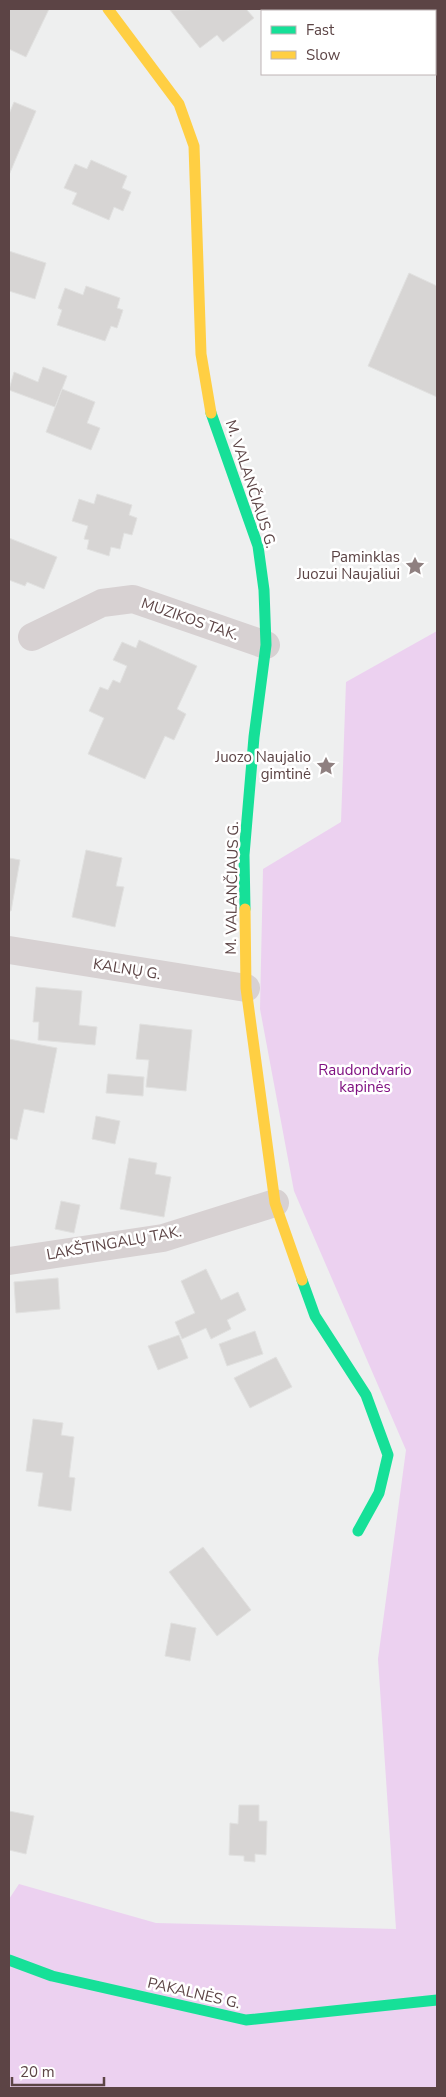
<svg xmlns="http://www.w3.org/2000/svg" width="446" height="2097" viewBox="0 0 446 2097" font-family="'Nunito Sans',sans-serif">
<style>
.green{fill:#ecd1f0}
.building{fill:#d7d5d4;stroke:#e1e1e0}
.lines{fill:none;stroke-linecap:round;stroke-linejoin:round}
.street{stroke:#d7d1d2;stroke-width:28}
.fast{stroke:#16e098;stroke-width:11}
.slow{stroke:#ffcf43;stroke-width:11}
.labels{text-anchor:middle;stroke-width:5;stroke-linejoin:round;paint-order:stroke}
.street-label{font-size:15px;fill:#5c4445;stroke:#fff}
.poi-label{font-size:15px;fill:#5c4445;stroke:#fff;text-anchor:end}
.park-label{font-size:15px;fill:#801182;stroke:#fff}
</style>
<rect width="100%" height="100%" fill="#eeefef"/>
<!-- green -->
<path class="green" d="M 437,631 L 437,2088 L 9,2088 L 9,1899 L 19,1884 L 156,1923 L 396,1929 L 378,1659 L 406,1450 L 294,1191 L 260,1009 L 263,869 L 341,822 L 346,682 Z"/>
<!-- building -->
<path class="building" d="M 9,9 L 49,9 L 26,57 L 9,49 Z
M 246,9 L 254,18 L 223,42 L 217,35 L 200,48 L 170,10 Z
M 14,102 L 36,111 L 9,175 L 9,114 Z
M 91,160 L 127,176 L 122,188 L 131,192 L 123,211 L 114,207 L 109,220 L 72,204 L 77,193 L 64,188 L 75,164 L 87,169 Z
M 9,251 L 46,263 L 35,299 L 9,291 Z
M 409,273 L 437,286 L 437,397 L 368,366 Z
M 86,286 L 120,298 L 117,308 L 123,310 L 117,328 L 111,326 L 105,341 L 57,325 L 62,310 L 58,308 L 65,288 L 83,295 Z
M 43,367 L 67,376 L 55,407 L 9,390 L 14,372 L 38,382 Z
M 62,389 L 95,402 L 87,423 L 100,428 L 91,450 L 46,432 Z
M 97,494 L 132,505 L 129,515 L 137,518 L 132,535 L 124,533 L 120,549 L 111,547 L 109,556 L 87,549 L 89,540 L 84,539 L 88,526 L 72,521 L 79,499 L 94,504 Z
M 9,538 L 57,557 L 44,589 L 27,582 L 25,586 L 9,580 Z
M 139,640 L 197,666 L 177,709 L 186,714 L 174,740 L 165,736 L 145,779 L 88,754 L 104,718 L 89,711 L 100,687 L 108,690 L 113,680 L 120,683 L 127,666 L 113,660 L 122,642 L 136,648 Z
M 86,850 L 122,858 L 116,886 L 124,887 L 115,927 L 72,917 Z
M 9,858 L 20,860 L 11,911 L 9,911 Z
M 36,987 L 82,991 L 79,1025 L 97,1027 L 95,1045 L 38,1040 L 39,1022 L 33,1022 Z
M 140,1024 L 192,1030 L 186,1091 L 146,1087 L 149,1060 L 136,1059 Z
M 9,1039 L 57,1048 L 44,1113 L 24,1109 L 17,1140 L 9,1138 Z
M 108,1074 L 144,1077 L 143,1096 L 106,1093 Z
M 96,1116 L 120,1121 L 115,1144 L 92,1139 Z
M 129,1158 L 157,1163 L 155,1174 L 171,1177 L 164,1217 L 120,1209 Z
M 61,1201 L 80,1205 L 74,1233 L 55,1229 Z
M 206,1269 L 221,1300 L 238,1292 L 246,1310 L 227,1320 L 231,1329 L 211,1339 L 206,1328 L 182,1339 L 175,1322 L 195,1313 L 181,1281 Z
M 58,1278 L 60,1309 L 16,1313 L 14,1282 Z
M 255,1331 L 263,1354 L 227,1366 L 219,1344 Z
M 179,1335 L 188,1358 L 158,1370 L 148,1346 Z
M 276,1357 L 292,1387 L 250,1408 L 234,1378 Z
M 33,1419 L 63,1423 L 61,1435 L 74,1437 L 69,1477 L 75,1478 L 71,1511 L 38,1506 L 43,1473 L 26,1471 Z
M 203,1547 L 251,1610 L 217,1636 L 169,1572 Z
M 171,1623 L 196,1628 L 190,1661 L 165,1656 Z
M 239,1805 L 259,1805 L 259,1821 L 267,1821 L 266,1855 L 255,1854 L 255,1862 L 244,1861 L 244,1856 L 229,1855 L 230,1823 L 238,1824 Z
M 9,1811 L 34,1816 L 26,1854 L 9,1850 Z"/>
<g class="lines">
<!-- street -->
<path class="street" d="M 32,637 L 102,603 L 133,599 L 266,645
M 9,950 L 246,988
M 9,1261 L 163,1238 L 275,1203"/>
<!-- fast -->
<path class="fast" d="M 211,413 L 258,546 L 264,590 L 266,645 L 254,737 L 244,855 L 245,909
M 302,1280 L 315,1316 L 366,1395 L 388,1455 L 379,1493 L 358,1531
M 9,1960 L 52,1976 L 246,2020 L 437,2000"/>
<!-- slow -->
<path class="slow" d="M 108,9 L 179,104 L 194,146 L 201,354 L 211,413
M 245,909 L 246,988 L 275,1203 L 302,1280"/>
</g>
<!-- icons -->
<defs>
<symbol id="sight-bare" viewBox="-9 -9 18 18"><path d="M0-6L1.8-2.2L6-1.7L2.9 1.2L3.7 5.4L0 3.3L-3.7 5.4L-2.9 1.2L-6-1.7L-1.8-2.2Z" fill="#8f8080" stroke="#fff" stroke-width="2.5" paint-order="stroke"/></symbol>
</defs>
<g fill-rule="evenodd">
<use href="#sight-bare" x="401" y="552" width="28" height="28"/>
<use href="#sight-bare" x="312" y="752" width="28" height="28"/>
</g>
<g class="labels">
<!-- street labels -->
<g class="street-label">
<text transform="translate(251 484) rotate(72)" y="5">M. VALANČIAUS G.</text>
<text transform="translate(190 619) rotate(19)" y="5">MUZIKOS TAK.</text>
<text transform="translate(232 888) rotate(-89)" y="5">M. VALANČIAUS G.</text>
<text transform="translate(127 969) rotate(9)" y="5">KALNŲ G.</text>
<text transform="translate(114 1243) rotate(-10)" y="5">LAKŠTINGALŲ TAK.</text>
<text transform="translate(194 1993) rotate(13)" y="5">PAKALNĖS G.</text>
</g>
<!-- poi labels -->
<g class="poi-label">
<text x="400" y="562">Paminklas<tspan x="400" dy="17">Juozui Naujaliui</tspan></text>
<text x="311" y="762">Juozo Naujalio<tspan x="311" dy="17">gimtinė</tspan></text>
</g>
<!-- park labels -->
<g class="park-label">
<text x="365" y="1075">Raudondvario<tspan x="365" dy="17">kapinės</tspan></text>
</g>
</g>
<!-- border -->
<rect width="446" height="2097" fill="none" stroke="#5c4445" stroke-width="20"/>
<!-- legend -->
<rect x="261" y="10" width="175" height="65" fill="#ffffff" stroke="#beb4b5"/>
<rect x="271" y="26" width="25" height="8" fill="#16e098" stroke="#beb4b5"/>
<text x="306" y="35" font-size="15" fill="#5c4445">Fast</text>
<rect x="271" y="51" width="25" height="8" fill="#ffcf43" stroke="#beb4b5"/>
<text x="306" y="60" font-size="15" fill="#5c4445">Slow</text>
<!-- scale -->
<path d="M12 2077v8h92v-8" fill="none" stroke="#5c4445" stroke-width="2.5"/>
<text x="20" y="2077" font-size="15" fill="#5c4445" stroke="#ffffff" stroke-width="4" paint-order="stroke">20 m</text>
</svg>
